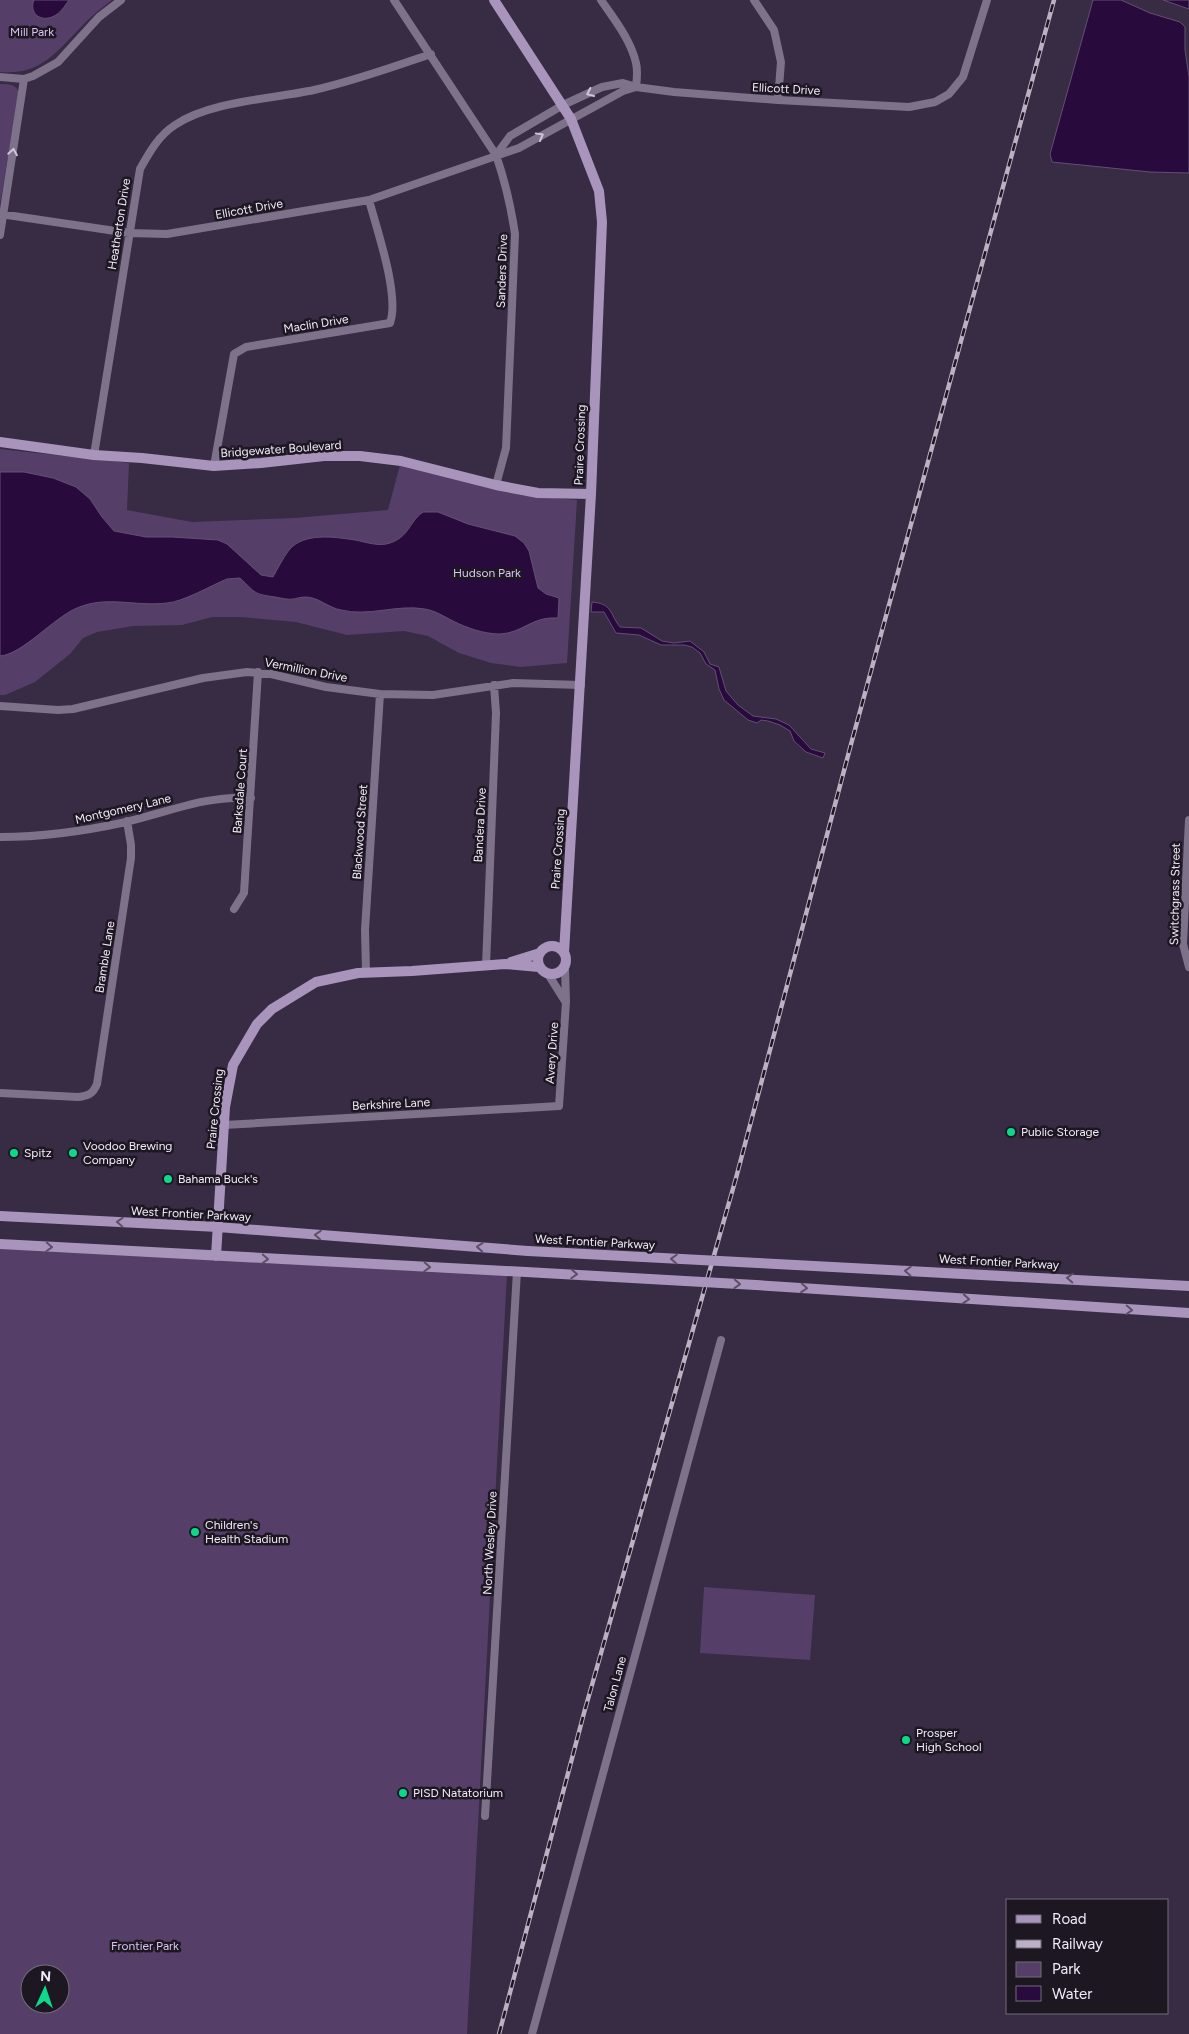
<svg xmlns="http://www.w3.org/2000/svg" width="1189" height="2034" viewBox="0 0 1189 2034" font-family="Figtree,sans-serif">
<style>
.green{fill:#553f68;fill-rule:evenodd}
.water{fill:#280b3c;stroke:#654e75}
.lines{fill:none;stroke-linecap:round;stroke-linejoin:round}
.street{stroke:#7e718a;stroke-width:8}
.secondary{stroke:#a994bc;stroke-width:10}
.rail-casing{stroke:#bbb0c4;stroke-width:4.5}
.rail{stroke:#1d1722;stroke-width:2.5;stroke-dasharray:8;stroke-linecap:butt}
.secondary-bridge{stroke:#a994bc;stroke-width:10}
.oneway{stroke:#cfc5d8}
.oneway2{stroke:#5c4f67}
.poi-dot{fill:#0ed98a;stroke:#1d1722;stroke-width:2}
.labels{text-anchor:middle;stroke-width:5;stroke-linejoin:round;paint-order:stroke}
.park-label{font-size:12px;fill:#dcc3f4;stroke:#1d1722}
.street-label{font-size:12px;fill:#f2e9fa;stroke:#1d1722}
.poi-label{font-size:12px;fill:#f2e9fa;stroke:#1d1722;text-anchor:start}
</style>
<rect width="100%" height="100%" fill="#382b44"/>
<!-- green -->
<path class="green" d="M 0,0 L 112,0 C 100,9 89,18 79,29 C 54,55 39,75 0,72 Z
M 0,84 C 9,84 15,84 19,92 L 0,204 Z
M 0,449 L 129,463 L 127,510 L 192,522 L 295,518 L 388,510 L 401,461 L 520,495 L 577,500 L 567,663 L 520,667 L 491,663 L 459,653 L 428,636 L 404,631 L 347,635 L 296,622 L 241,617 L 212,617 L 182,625 L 133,626 L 97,632 L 83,638 L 70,654 L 35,682 L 5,695 L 0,695 Z
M 0,1245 L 507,1273 L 467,2034 L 0,2034 ZM 30,1974 L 60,1974 L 60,2004 L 30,2004 Z
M 704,1587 L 815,1595 L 810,1660 L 700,1653 Z"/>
<!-- water -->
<path class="water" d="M 34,0 L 69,0 C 64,7 60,14 52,17 C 39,22 29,12 34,0 Z
M 1093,0 L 1121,0 L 1150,13 L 1180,22 L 1185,27 L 1185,50 L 1189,77 L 1189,173 L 1150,172 L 1052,162 L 1050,154 Z
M 1163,0 L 1189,0 L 1189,9 Z
M 0,472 L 24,472 L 53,478 L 76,487 L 90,499 L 102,517 L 114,531 L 146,537 L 172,537 L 218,540 L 227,544 L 261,575 L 273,577 C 278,568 283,558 289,550 C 304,532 335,537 355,540 C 366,542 379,547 390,543 C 409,537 409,522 423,512 L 438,512 L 468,524 L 515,536 L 524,543 L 529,551 L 538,588 L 546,594 L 559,598 L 558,618 C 532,616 523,633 500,634 C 484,634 467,628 453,621 C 443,616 436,611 425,609 C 397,604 369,617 341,610 C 329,608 318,597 306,597 C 301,597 298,598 294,599 C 288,600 281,598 275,597 C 253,594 256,593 240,578 L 227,579 C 212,585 183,602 167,603 C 136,607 107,595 77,608 C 53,618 23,654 0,656 Z
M 592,602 C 613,604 609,613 620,627 L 641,628 L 662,641 L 674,643 L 690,641 L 704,652 L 710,664 L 719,667 L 726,691 L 738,705 L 753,716 L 776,719 L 789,725 L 811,749 L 825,753 L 823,758 L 806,752 L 794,741 L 790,731 L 780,725 L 768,721 L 761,720 L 757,723 L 748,720 L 724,700 L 719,689 L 715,670 L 706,664 L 700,653 L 692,647 L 684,645 L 661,645 L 639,635 L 616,633 L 604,612 L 591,612 Z"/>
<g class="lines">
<!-- street -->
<path class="street" d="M 394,0 L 496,155 C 505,181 511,207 515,234 L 506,448 L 496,485
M 601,0 C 614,19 631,40 636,63 C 638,71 637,79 636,87
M 754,0 L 774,30 L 781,62 L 778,100
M 0,77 L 24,79 L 33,76 L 58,62 L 99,17 L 121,0
M 496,155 L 510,136 L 563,105 L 602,87 L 623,83 L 636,87 L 674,92 L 778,100 L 909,107 L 935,102 L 949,94 L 963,77 L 987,0
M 0,214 L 129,233 L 167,234 L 369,200 L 519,148 L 623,91 L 636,87
M 0,235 L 24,79
M 94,455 L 140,169 C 149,153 158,136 175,125 C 211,101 272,99 314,90 C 354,81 393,67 431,54
M 214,466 L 234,354 L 246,347 L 390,323 C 400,296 377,230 369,200
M 0,706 L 58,710 L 73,709 L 203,678 L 247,672 L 271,674 L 326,687 L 380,694 L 433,695 L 513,683 L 581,685
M 1189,820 L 1183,944 L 1189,967
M 0,837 C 43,837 85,831 126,822 C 168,812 207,795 251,798
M 234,909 L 244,893 L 258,672
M 486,966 L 496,713 L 494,685
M 366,972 L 365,930 L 380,694
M 548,974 L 565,1001
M 0,1093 L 78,1097 C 88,1096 93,1094 97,1084 L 131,858 L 131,845 L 127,821
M 224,1125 L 559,1106 L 566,1002 L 565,967
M 485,1816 L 517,1271
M 532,2034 L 721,1340"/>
<!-- secondary -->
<path class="secondary" d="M 494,0 L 571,119 L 599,191 L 602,222 L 591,494 L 564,953
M 0,442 L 94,455 L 142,458 L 214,466 L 261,463 L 324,456 L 360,456 L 401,461 L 496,485 L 538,493 L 591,494
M538 960a14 14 0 1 1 28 0a14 14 0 1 1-28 0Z
M 511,962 L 540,953
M 0,1216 L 218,1227 L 528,1251
M 0,1244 L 526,1272
M 216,1256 L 225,1107 L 233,1065 L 257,1024 L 272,1009 L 316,982 L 358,973 L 412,971 L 505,964 L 539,967
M 758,1263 L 1189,1286
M 756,1285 L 1189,1313"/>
<defs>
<path id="rail" d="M 499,2034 L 584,1713 L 736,1178 L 850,748 L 1054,0"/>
</defs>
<!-- rail casing -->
<use href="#rail" class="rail-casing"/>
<!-- rail -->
<use href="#rail" class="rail"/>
<!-- secondary-bridge -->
<path class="secondary-bridge" d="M 528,1251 L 758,1263
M 526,1272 L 756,1285"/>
</g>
<!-- one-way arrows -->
<defs><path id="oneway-chevron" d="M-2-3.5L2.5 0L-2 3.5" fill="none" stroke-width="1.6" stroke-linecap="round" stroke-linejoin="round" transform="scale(1.25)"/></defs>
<g class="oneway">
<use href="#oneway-chevron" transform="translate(590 93) rotate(155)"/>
<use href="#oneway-chevron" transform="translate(540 136) rotate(-29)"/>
<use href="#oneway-chevron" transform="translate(13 152) rotate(-81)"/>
</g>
<g class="oneway2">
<use href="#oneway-chevron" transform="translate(120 1222) rotate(-177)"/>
<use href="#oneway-chevron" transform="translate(318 1235) rotate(-176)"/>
<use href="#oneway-chevron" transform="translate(49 1247) rotate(3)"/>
<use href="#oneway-chevron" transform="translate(480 1247) rotate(-176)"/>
<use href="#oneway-chevron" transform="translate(265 1259) rotate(3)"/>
<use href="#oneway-chevron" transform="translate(674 1259) rotate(-177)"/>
<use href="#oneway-chevron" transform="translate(427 1267) rotate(3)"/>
<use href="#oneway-chevron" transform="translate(908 1271) rotate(-177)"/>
<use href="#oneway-chevron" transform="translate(574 1274) rotate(3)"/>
<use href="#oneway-chevron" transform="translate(1070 1278) rotate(-177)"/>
<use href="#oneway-chevron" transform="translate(737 1284) rotate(3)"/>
<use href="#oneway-chevron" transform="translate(804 1288) rotate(4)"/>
<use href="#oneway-chevron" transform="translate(966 1299) rotate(4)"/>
<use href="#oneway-chevron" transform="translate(1129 1310) rotate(3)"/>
</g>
<!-- markers -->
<g class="poi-dot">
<circle cx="1011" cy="1132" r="5"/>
<circle cx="14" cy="1153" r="5"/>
<circle cx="73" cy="1153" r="5"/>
<circle cx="168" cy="1179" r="5"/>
<circle cx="195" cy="1532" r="5"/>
<circle cx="906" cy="1740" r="5"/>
<circle cx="403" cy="1793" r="5"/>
</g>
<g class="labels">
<!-- park labels -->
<g class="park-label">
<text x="32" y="36">Mill Park</text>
<text x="487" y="577">Hudson Park</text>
<text x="145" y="1950">Frontier Park</text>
</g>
<!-- street labels -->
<g class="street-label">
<text transform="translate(786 89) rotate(3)" y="4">Ellicott Drive</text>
<text transform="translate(249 209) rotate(-10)" y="4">Ellicott Drive</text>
<text transform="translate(119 224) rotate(-81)" y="4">Heatherton Drive</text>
<text transform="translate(502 271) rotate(-88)" y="4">Sanders Drive</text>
<text transform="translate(316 324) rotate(-9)" y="4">Maclin Drive</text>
<text transform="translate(580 445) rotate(-88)" y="4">Praire Crossing</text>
<text transform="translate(281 449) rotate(-4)" y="4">Bridgewater Boulevard</text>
<text transform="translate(306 670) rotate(11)" y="4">Vermillion Drive</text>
<text transform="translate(240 791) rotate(-86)" y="4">Barksdale Court</text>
<text transform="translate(123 809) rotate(-13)" y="4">Montgomery Lane</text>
<text transform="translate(480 825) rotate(-87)" y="4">Bandera Drive</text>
<text transform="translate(360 832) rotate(-86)" y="4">Blackwood Street</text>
<text transform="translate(558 849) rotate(-86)" y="4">Praire Crossing</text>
<text transform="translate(1175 894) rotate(-89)" y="4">Switchgrass Street</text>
<text transform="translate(105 957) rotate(-81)" y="4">Bramble Lane</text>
<text transform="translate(552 1053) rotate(-86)" y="4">Avery Drive</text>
<text transform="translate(391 1104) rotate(-3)" y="4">Berkshire Lane</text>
<text transform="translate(215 1109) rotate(-84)" y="4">Praire Crossing</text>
<text transform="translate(191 1214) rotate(3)" y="4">West Frontier Parkway</text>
<text transform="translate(595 1242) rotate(3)" y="4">West Frontier Parkway</text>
<text transform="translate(999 1262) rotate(3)" y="4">West Frontier Parkway</text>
<text transform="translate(490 1543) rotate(-87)" y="4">North Wesley Drive</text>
<text transform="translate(615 1684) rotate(-75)" y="4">Talon Lane</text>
</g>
<!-- poi labels -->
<g class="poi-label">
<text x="1021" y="1136">Public Storage</text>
<text x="83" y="1150">Voodoo Brewing<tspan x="83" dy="14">Company</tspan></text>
<text x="24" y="1157">Spitz</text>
<text x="178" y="1183">Bahama Buck's</text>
<text x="205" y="1529">Children's<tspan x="205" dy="14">Health Stadium</tspan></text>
<text x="916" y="1737">Prosper<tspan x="916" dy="14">High School</tspan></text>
<text x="413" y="1797">PISD Natatorium</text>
</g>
</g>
<!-- legend -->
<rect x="1006" y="1899" width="162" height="115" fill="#1d1722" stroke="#726b78"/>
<rect x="1016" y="1915" width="25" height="8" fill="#a994bc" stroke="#726b78"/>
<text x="1052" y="1924" font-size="15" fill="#f2e9fa">Road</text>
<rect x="1016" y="1940" width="25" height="8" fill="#bbb0c4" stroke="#726b78"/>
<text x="1052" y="1949" font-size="15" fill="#f2e9fa">Railway</text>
<rect x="1016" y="1962" width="25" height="15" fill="#553f68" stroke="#726b78"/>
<text x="1052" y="1974" font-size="15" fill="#f2e9fa">Park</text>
<rect x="1016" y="1986" width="25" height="15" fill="#280b3c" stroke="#726b78"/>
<text x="1052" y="1999" font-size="15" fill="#f2e9fa">Water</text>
<!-- north arrow -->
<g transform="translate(45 1989) rotate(3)"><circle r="24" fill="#1d1722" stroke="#726b78"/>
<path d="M0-4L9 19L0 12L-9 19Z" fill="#0ed98a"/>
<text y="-8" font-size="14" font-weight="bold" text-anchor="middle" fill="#f2e9fa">N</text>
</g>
</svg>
